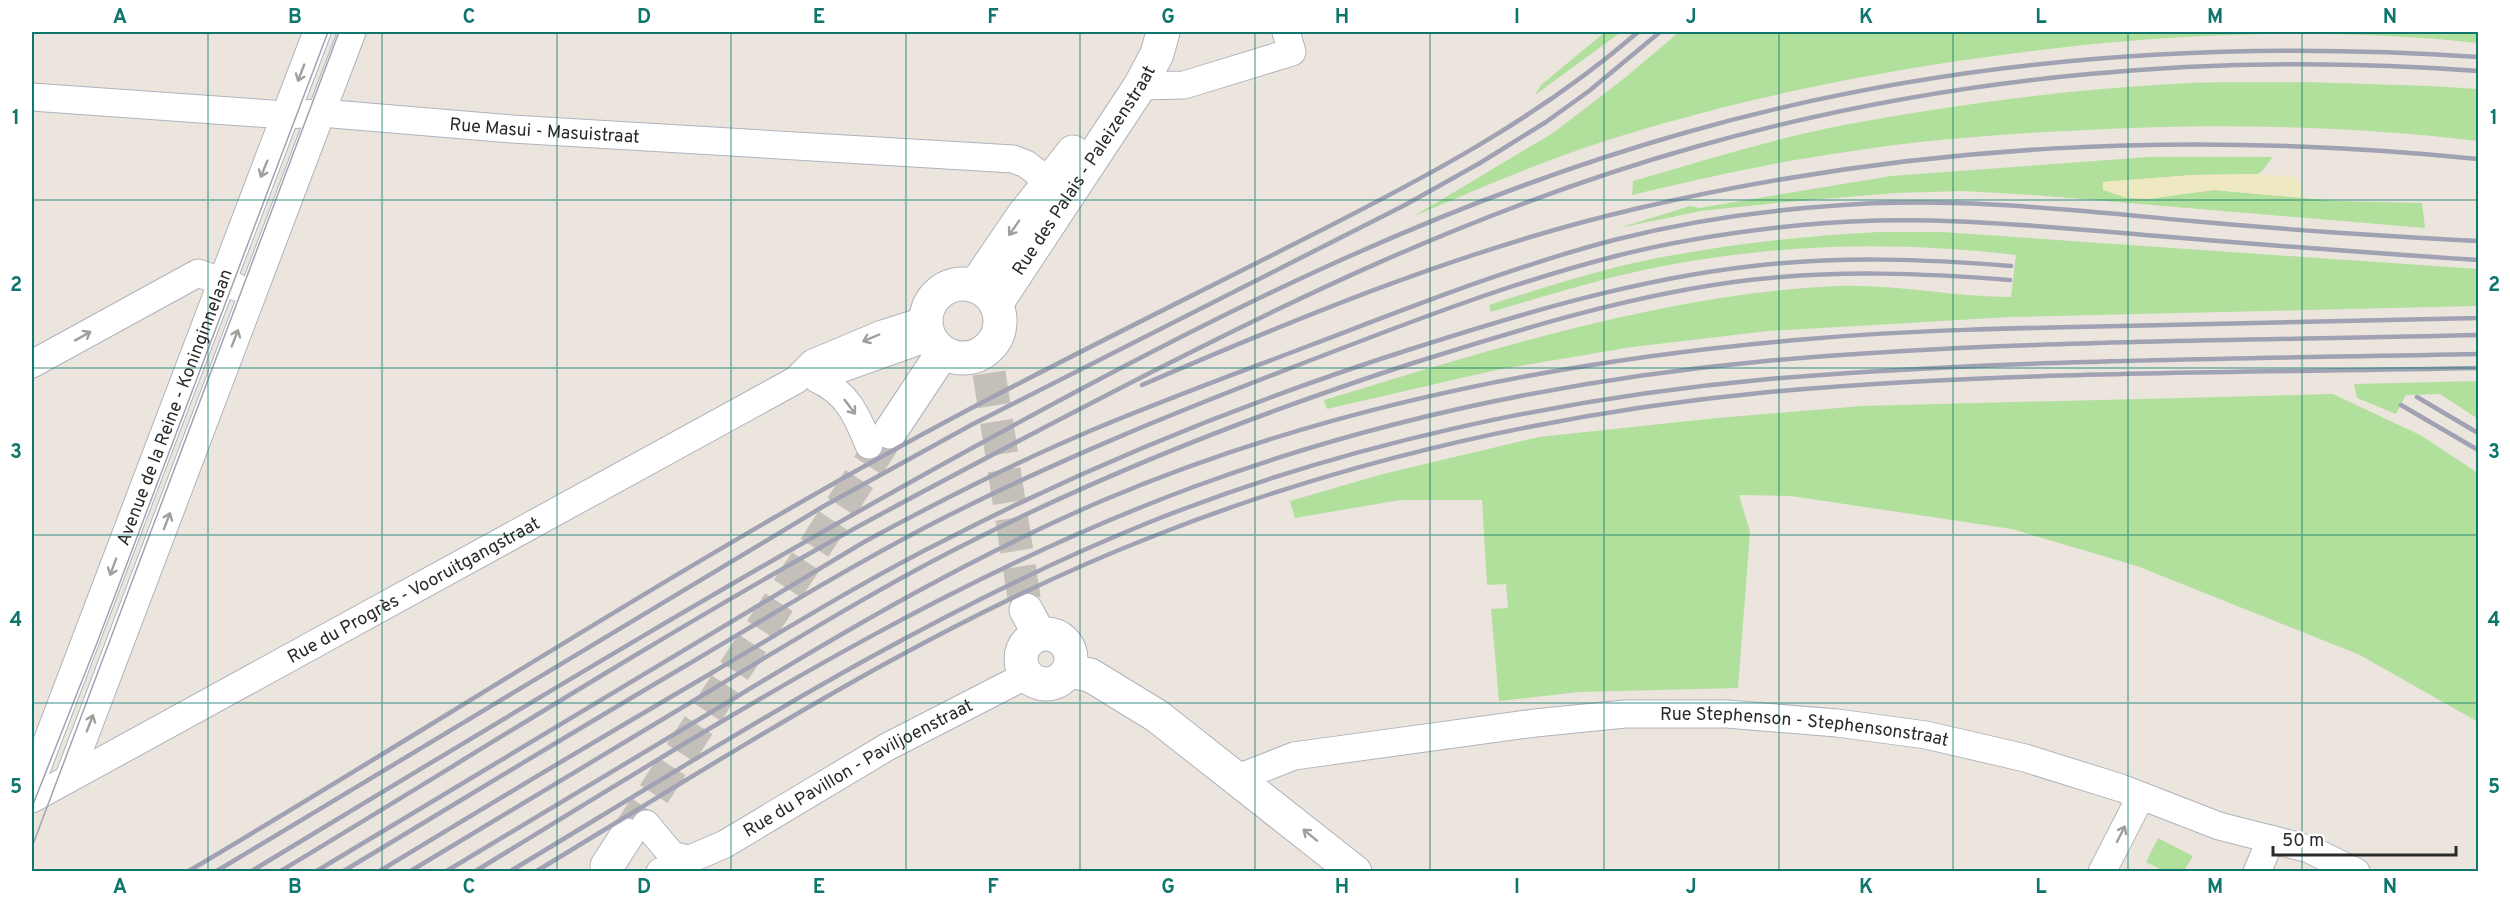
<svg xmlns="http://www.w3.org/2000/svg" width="2510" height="903" viewBox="0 0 2510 903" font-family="Overpass,sans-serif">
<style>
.green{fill:#b1df9c}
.sand{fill:#eee9c1}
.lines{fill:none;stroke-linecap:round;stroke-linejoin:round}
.secondary-tunnel{stroke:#c4c0b9;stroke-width:33;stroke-dasharray:33 16;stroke-linecap:butt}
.street-casing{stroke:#b0b3bd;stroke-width:29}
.secondary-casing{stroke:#b0b3bd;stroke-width:35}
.street{stroke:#fff;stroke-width:27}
.secondary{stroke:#fff;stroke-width:33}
.tram{stroke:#a0a2b3;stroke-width:1.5}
.rail{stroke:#a0a2b3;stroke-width:4.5}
.oneway{stroke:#9f9f9f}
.grid{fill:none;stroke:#0f766e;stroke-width:1.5;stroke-opacity:0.55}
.labels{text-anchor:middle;stroke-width:6;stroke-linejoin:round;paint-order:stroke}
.street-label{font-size:18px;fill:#2a2a2a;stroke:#fff}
.neatline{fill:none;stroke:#0f766e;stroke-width:2}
.grid-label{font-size:20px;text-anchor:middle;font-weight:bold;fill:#0f766e}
</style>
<rect width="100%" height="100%" fill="#ebe5dd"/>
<!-- green -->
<path class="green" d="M 1605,32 L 1621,32 L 1535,95 L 1541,85 Z
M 1679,32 L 2478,32 L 2478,43 C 2307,25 2135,35 1965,60 C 1844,78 1724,103 1608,140 C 1542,161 1478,189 1414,216 L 1553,133 L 1626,77 Z
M 2305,82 L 2430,86 L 2478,89 L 2478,141 C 2363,127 2247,124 2130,128 C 2036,132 1939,137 1846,152 C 1774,162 1703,178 1632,195 L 1633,181 C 1702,161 1772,139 1844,125 C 1952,105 2062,90 2173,84 C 2216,81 2261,83 2305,82 Z
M 2149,157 L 2273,157 C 2267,163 2265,170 2258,174 L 2193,175 L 2104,182 L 2103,190 L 2187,193 L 2214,190 L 2336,201 L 2422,203 L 2425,228 L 2034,195 L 1963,191 L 1895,193 L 1776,203 L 1701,211 L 1619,228 L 1690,206 L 1699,208 L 1891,176 Z
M 1879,232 L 1942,232 L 2478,269 L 2478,306 L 2010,317 L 1768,331 L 1632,347 L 1496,370 L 1327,409 L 1324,400 C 1486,351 1668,293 1838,286 C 1895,284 1954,297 2011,297 L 2016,255 C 1905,242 1795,243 1685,262 C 1619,273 1555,293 1491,312 L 1489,305 C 1540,289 1591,272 1643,261 C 1721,245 1799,236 1879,232 Z
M 2478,381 L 2478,419 L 2440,394 L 2406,395 L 2396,414 L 2357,398 L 2354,384 Z
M 2333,394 L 2420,435 L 2478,473 L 2478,722 L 2360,655 L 2137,566 L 2012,529 L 1791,496 L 1739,495 L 1750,532 L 1738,688 L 1579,692 L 1499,701 L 1491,609 L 1508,608 L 1506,584 L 1487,585 L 1482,500 L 1400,500 L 1295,518 L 1290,501 L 1383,474 L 1539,437 L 1717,418 L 1862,406 Z
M 2158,838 L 2193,856 L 2184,871 L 2164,871 L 2146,862 Z"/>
<!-- sand -->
<path class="sand" d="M 2258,174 L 2297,177 L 2304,198 L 2214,190 L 2149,199 L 2127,198 L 2103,190 L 2103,182 L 2193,175 Z"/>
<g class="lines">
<!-- secondary-tunnel -->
<path class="secondary-tunnel" d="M 989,373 L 1026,610
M 627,835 L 890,432"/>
<defs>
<g id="street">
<path d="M 1140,86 L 1184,85 L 1292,52 L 1286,32"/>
<path id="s1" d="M 32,97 L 286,115 L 321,113 L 512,129 L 1013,159 L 1026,164 L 1051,183"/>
<path d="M 32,364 L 198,273 L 236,287"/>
<path d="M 840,369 L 930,337"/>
<path d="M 817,379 C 848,393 857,416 869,445"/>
<path d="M 69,777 L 352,32"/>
<path id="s2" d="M 1238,778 L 1294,756 L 1535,723 L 1625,714 L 1727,714 L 1837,723 L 1926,735 L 2025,758 L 2121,788 L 2219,826 L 2309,849 L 2356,872"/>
<path id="s3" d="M 32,781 L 317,32"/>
<path id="s4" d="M 32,799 L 796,380 L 813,363 L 882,334 L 926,320"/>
<path d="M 646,824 L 672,855 L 688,859"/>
<path id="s5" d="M 660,872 L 725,844 L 887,747 L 1027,675"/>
<path d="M 2102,872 L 2141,796"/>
<path d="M 2257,872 L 2271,839"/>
</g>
<g id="secondary">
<circle cx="963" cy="321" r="37"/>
<path d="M 975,286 L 1022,217 L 1073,152"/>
<path id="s6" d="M 996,304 L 1140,86 L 1157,54 L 1163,32"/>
<path d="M 890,432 L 943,352"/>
<path d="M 1026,610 L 1039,634"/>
<circle cx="1046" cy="659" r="25"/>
<path d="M 1068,671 L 1090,675 L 1157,716 L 1355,872"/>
<path d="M 607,866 L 627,835"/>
</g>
</defs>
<!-- street casing -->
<use href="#street" class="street-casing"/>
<!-- secondary casing -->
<use href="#secondary" class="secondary-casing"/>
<!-- street -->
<use href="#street" class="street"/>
<!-- secondary -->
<use href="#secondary" class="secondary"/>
<!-- tram -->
<path class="tram" d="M 32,807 L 97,643 L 328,32
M 32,847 L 339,32"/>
<!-- rail -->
<path class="rail" d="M 1142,385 C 1302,316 1464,249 1635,209 C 1916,143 2192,130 2478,159
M 2417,397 L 2478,433
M 2401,405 L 2478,450
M 187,872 C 446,719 698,553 964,412 C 1076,353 1190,297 1302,240 C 1421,180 1538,119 1638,32
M 215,872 L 824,506 L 973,424 L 1405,205 L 1480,163 L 1546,122 L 1589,91 L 1660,32
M 250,872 C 490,727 728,582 974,447 C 1205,320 1428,206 1684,133 C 1942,59 2211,39 2478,57
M 279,872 C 457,765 633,653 814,551 C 901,502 990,456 1078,410 C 1279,305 1475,209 1695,147 C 1949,75 2216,51 2478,71
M 315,872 L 864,542 C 936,503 1008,466 1083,434 C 1158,402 1235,374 1311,345 C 1411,307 1511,267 1614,240 C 1684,222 1758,211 1830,206 C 1951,196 2072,210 2192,221 C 2288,230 2383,236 2478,241
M 342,872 C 457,803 571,733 687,665 C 766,618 844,570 926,527 C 1055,460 1191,406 1327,354 C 1423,317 1520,280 1620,255 C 1680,240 1741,231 1802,225 C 1920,213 2039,226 2158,236 C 2264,245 2371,253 2478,260
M 378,872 C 490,804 602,737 715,671 C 791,626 867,579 947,539 C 1095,463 1249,401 1408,350 C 1520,314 1636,279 1753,266 C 1840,256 1925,259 2011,266
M 409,872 C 509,811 609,752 708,692 C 788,644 867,595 950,552 C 1097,476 1253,415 1410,364 C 1521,329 1633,294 1749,280 C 1836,270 1923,273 2010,280
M 445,872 C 541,814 637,756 733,699 C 853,626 975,555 1104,500 C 1326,406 1568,359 1808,339 C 1912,330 2017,328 2122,326 C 2241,323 2360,321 2478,318
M 474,872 C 707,730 938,581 1196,486 C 1378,419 1572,379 1766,361 C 2002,340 2241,341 2478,335
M 509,872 C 718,746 924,613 1150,522 C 1345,444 1560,398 1769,379 C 2005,359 2242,359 2478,354
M 535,872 C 737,750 938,619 1159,534 C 1353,458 1561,412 1769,392 C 2004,371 2242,373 2478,368"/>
</g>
<!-- one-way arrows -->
<defs><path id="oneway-shaft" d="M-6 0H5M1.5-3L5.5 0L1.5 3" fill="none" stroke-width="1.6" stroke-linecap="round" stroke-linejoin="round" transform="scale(1.5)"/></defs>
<g class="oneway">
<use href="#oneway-shaft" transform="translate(301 73) rotate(111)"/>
<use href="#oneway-shaft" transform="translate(264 169) rotate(112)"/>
<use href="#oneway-shaft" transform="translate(1014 228) rotate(125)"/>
<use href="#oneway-shaft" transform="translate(83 336) rotate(-29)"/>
<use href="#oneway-shaft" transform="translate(235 338) rotate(-69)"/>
<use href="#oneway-shaft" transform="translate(871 338) rotate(157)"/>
<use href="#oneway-shaft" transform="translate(850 407) rotate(53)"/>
<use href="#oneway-shaft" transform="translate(167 521) rotate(-69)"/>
<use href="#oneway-shaft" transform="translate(113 567) rotate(110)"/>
<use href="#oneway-shaft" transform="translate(90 723) rotate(-69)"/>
<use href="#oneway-shaft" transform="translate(2121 834) rotate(-63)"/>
<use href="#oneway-shaft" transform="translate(1310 835) rotate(-141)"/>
</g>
<!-- grid -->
<path class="grid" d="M 208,32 L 208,872M 382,32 L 382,872M 557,32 L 557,872M 731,32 L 731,872M 906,32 L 906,872M 1080,32 L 1080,872M 1255,32 L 1255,872M 1430,32 L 1430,872M 1604,32 L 1604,872M 1779,32 L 1779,872M 1953,32 L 1953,872M 2128,32 L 2128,872M 2302,32 L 2302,872M 32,200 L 2478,200M 32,368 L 2478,368M 32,535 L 2478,535M 32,703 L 2478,703"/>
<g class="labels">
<!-- street labels -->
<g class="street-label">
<text dy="6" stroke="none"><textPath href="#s1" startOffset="514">Rue Masui - Masuistraat</textPath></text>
<text dy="6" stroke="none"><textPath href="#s6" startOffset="160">Rue des Palais - Paleizenstraat</textPath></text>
<text dy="6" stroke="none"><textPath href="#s3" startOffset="400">Avenue de la Reine - Koninginnelaan</textPath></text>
<text dy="6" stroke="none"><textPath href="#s4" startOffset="435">Rue du Progrès - Vooruitgangstraat</textPath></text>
<text dy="6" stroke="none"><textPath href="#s2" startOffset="574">Rue Stephenson - Stephensonstraat</textPath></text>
<text dy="6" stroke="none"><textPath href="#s5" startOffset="224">Rue du Pavillon - Paviljoenstraat</textPath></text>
</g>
</g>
<!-- border -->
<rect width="2510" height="903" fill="none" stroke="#ffffff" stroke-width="66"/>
<!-- scale -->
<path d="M2273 846v9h183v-9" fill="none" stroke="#2a2a2a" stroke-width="3"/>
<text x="2282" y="846" font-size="18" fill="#2a2a2a" stroke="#ffffff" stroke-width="4.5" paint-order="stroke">50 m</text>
<rect x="33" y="33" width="2444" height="837" class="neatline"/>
<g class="grid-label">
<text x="120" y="23">A</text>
<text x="295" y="23">B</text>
<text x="469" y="23">C</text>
<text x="644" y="23">D</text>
<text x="819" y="23">E</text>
<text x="993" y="23">F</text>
<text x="1168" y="23">G</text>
<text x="1342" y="23">H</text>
<text x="1517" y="23">I</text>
<text x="1691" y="23">J</text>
<text x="1866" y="23">K</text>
<text x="2041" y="23">L</text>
<text x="2215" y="23">M</text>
<text x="2390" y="23">N</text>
<text x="16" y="124">1</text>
<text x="2494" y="124">1</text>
<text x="16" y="291">2</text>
<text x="2494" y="291">2</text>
<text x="16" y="458">3</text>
<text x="2494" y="458">3</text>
<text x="16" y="626">4</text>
<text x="2494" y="626">4</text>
<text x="16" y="793">5</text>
<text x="2494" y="793">5</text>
<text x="120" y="893">A</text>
<text x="295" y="893">B</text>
<text x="469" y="893">C</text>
<text x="644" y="893">D</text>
<text x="819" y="893">E</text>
<text x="993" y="893">F</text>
<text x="1168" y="893">G</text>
<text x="1342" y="893">H</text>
<text x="1517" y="893">I</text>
<text x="1691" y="893">J</text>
<text x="1866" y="893">K</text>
<text x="2041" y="893">L</text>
<text x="2215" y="893">M</text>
<text x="2390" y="893">N</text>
</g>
</svg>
